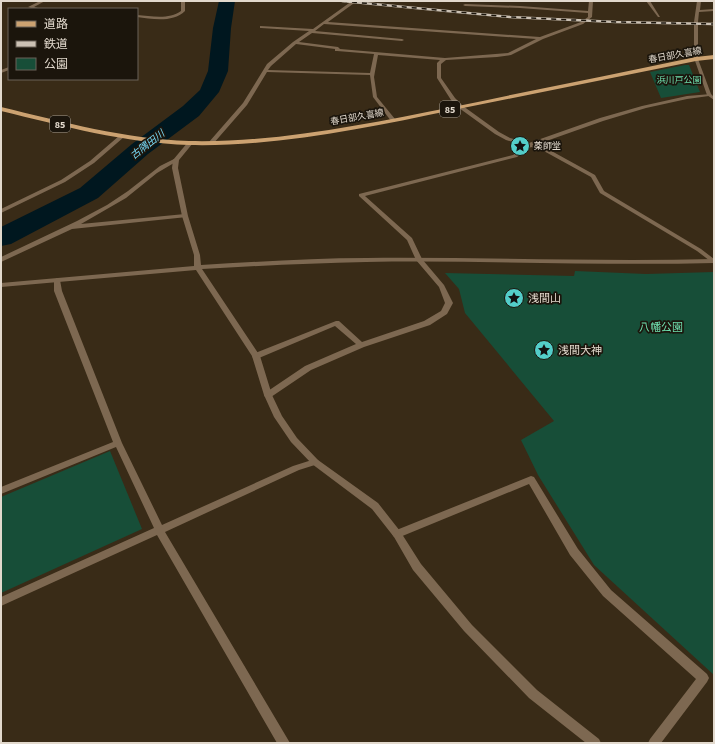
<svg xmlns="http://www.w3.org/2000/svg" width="715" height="744" viewBox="0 0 715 744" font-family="'Source Sans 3','Noto Sans JP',sans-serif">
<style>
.green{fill:#174e38}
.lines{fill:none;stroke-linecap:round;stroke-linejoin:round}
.river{fill:#00171f;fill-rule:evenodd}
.minor{fill:#7d6851;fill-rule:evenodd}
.tertiary{fill:#7d6851;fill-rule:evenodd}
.primary{fill:#cca271;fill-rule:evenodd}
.rail-casing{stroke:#cbc1b4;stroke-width:2.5}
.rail{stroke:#1b150c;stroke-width:1.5;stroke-dasharray:5;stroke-linecap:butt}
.labels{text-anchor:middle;stroke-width:3.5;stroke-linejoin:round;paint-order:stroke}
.far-street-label{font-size:9px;fill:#e2d9cd;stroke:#1b150c}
.far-park-label{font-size:9px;fill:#6fe0af;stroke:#1b150c}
.far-poi-label{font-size:9px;fill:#e2d9cd;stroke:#1b150c;text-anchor:start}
.shield{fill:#1b150c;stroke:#a69e93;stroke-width:1}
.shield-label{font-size:10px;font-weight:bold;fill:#e2d9cd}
.far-water-label{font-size:10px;font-style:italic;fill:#78daf7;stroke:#1b150c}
.poi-label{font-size:11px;fill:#e2d9cd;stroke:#1b150c;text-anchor:start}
.park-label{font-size:11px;fill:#6fe0af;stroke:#1b150c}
</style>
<rect width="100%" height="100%" fill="#392b17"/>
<!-- green -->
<path class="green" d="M 685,65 L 689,65 L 700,92 L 661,98 L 650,72 Z
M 575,271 L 646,274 L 714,272 L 714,675 L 594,565 L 538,475 L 521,440 L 554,421 L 465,313 L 459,289 L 445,273 L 574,276 Z
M 110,451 L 142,529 L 1,593 L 1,497 Z"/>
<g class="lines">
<!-- river -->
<path class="river" d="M 219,1 L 235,1 L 231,28 L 228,71 L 219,92 L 199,116 L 148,154 L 98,198 L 11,244 L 1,246 L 1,227 L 80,188 L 132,144 L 183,106 L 200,90 L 208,71 L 213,28 Z"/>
<!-- minor -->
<path class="minor" d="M 40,1 L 45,1 L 34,7 L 42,9 L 34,9 L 28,7 Z
M 181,1 L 185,1 L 185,11 C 173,23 152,19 137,17 L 137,15 C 151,16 169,20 181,11 Z
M 352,1 L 357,1 L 328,22 L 540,37 L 581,22 L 588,17 L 588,13 L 520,8 L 465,6 L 463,5 L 465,4 L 520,6 L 588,11 L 589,1 L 593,1 L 592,17 L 583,24 L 543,39 L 511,55 L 497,57 L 446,60 L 441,64 L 441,78 L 455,98 L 463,106 L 499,132 L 510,138 L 529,143 L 600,118 L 642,106 L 687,96 L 711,94 L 711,95 L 709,96 L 687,99 L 646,108 L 603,121 L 535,145 L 546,148 L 595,175 L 604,191 L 701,249 L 714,259 L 714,264 L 697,251 L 600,193 L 591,177 L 542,150 L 531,147 L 517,157 L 365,196 L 412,238 L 422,259 L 444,285 L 453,303 L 447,314 L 430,325 L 364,347 L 311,370 L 271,397 L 265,397 L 264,395 L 265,393 L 305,366 L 356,344 L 335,326 L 259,358 L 253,358 L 252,356 L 253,354 L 336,321 L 339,321 L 362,342 L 424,321 L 441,311 L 445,303 L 439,287 L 416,260 L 407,240 L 359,196 L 359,194 L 513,155 L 526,146 L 506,140 L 495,134 L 459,108 L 451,100 L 437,78 L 437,63 L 440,60 L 378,55 L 374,77 L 377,97 L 395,119 L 395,121 L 391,121 L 373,97 L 370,75 L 267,72 L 247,105 L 213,144 L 209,144 L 209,142 L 243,103 L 267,64 L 293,42 L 309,31 L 261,28 L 260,28 L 260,26 L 313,29 ZM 324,24 L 536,39 L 508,53 L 445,58 L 340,49 L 338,47 L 299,42 L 312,33 L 402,41 L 404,40 L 402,39 L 315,31 ZM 296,44 L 335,49 L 335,51 L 337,51 L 374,54 L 370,73 L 268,70 L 271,66 Z
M 646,1 L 650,1 L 660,17 L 658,17 Z
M 697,1 L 701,1 L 700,10 L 714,9 L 714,11 L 699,12 L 698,22 L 698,59 L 696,60 L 694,59 L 694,22 Z
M 9,67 L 9,70 L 1,73 L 1,70 Z
M 119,136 L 124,137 L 94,163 L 65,182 L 1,213 L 1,209 L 61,180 L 90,161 Z
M 174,159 L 179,160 L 157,173 L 126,198 L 81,224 L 185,214 L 187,215 L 187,217 L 72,229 L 1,262 L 1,257 L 77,221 L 107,205 L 128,191 L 160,166 Z
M 57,278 L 60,280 L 62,291 L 122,443 L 162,525 L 293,466 L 315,459 L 318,460 L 319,462 L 318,464 L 299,470 L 165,532 L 290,743 L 277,743 L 157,535 L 1,606 L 1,597 L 154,528 L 116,447 L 1,494 L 1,487 L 113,442 L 54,291 L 54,280 Z
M 531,476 L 534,477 L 578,549 L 611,590 L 707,674 L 709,678 L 707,682 L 661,743 L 648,743 L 650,739 L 696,679 L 603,596 L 570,555 L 529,484 L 400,537 L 397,538 L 394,537 L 392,534 L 394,531 Z"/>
<!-- tertiary -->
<path class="tertiary" d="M 694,58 L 698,59 L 711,94 L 714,97 L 714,100 L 707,95 Z
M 190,141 L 193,143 L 179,160 L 178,168 L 188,216 L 200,255 L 201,265 C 256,262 312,258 367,258 C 483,257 598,262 714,259 L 714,263 C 598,266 482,260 366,262 C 311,263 257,266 202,269 L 260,356 L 272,395 L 282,416 L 297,438 L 318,460 L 378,503 L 400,531 L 421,564 L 472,625 L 537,690 L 599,739 L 601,743 L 586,743 L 529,698 L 464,631 L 413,570 L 394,537 L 372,509 L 312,464 L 291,442 L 274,417 L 264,395 L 252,356 L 196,270 L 1,287 L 1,283 L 194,266 L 194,255 L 182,216 L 172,168 L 173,160 L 188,142 Z"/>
<!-- primary -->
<path class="primary" d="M 714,55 L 714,59 L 696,61 C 615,77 534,94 453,110 C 366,128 277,147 189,145 C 125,143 63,126 1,111 L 1,107 C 63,122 125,139 189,141 C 277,143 366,124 453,107 C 534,90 615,74 696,57 Z"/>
<defs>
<path id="rail" d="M 342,1 L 510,17 L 616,22 L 714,24"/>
</defs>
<!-- rail casing -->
<use href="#rail" class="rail-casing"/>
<!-- rail -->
<use href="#rail" class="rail"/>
</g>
<!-- icons -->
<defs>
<symbol id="sight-disc" viewBox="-11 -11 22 22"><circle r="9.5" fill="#53cdc9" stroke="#1b150c"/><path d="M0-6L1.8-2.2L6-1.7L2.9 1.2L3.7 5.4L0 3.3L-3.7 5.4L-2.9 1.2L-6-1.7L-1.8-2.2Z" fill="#111"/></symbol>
</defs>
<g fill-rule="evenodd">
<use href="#sight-disc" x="509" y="135" width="22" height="22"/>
<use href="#sight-disc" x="503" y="287" width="22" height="22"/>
<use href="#sight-disc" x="533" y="339" width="22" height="22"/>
</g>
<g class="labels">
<!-- far-street labels -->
<g class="far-street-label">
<text transform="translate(675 55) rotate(-10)" y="3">春日部久喜線</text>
<text transform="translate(357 117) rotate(-10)" y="3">春日部久喜線</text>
</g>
<!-- far-park labels -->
<g class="far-park-label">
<text x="679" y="83">浜川戸公園</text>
</g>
<!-- far-poi labels -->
<g class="far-poi-label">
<text x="534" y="149">薬師堂</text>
</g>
<!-- shield labels -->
<g class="shield">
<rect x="440" y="101" width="20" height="16" rx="3"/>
<rect x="50" y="116" width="20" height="16" rx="3"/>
</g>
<g class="shield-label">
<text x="450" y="113">85</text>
<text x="60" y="128">85</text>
</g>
<!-- far-water labels -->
<g class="far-water-label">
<text transform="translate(147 144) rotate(-38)" y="4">古隅田川</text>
</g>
<!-- poi labels -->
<g class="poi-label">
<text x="528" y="302">浅間山</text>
<text x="558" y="354">浅間大神</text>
</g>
<!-- park labels -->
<g class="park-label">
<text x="661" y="331">八幡公園</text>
</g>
</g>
<!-- border -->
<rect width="715" height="744" fill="none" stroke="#e2d9cd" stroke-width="4"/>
<!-- legend -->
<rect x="8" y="8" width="130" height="72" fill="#1b150c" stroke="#6b6359"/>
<rect x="16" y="21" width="20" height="6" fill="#cca271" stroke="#6b6359"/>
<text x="44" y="28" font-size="12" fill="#e2d9cd">道路</text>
<rect x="16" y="41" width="20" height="6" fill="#cbc1b4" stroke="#6b6359"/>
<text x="44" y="48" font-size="12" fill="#e2d9cd">鉄道</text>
<rect x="16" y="58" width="20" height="12" fill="#174e38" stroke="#6b6359"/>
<text x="44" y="68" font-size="12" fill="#e2d9cd">公園</text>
</svg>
